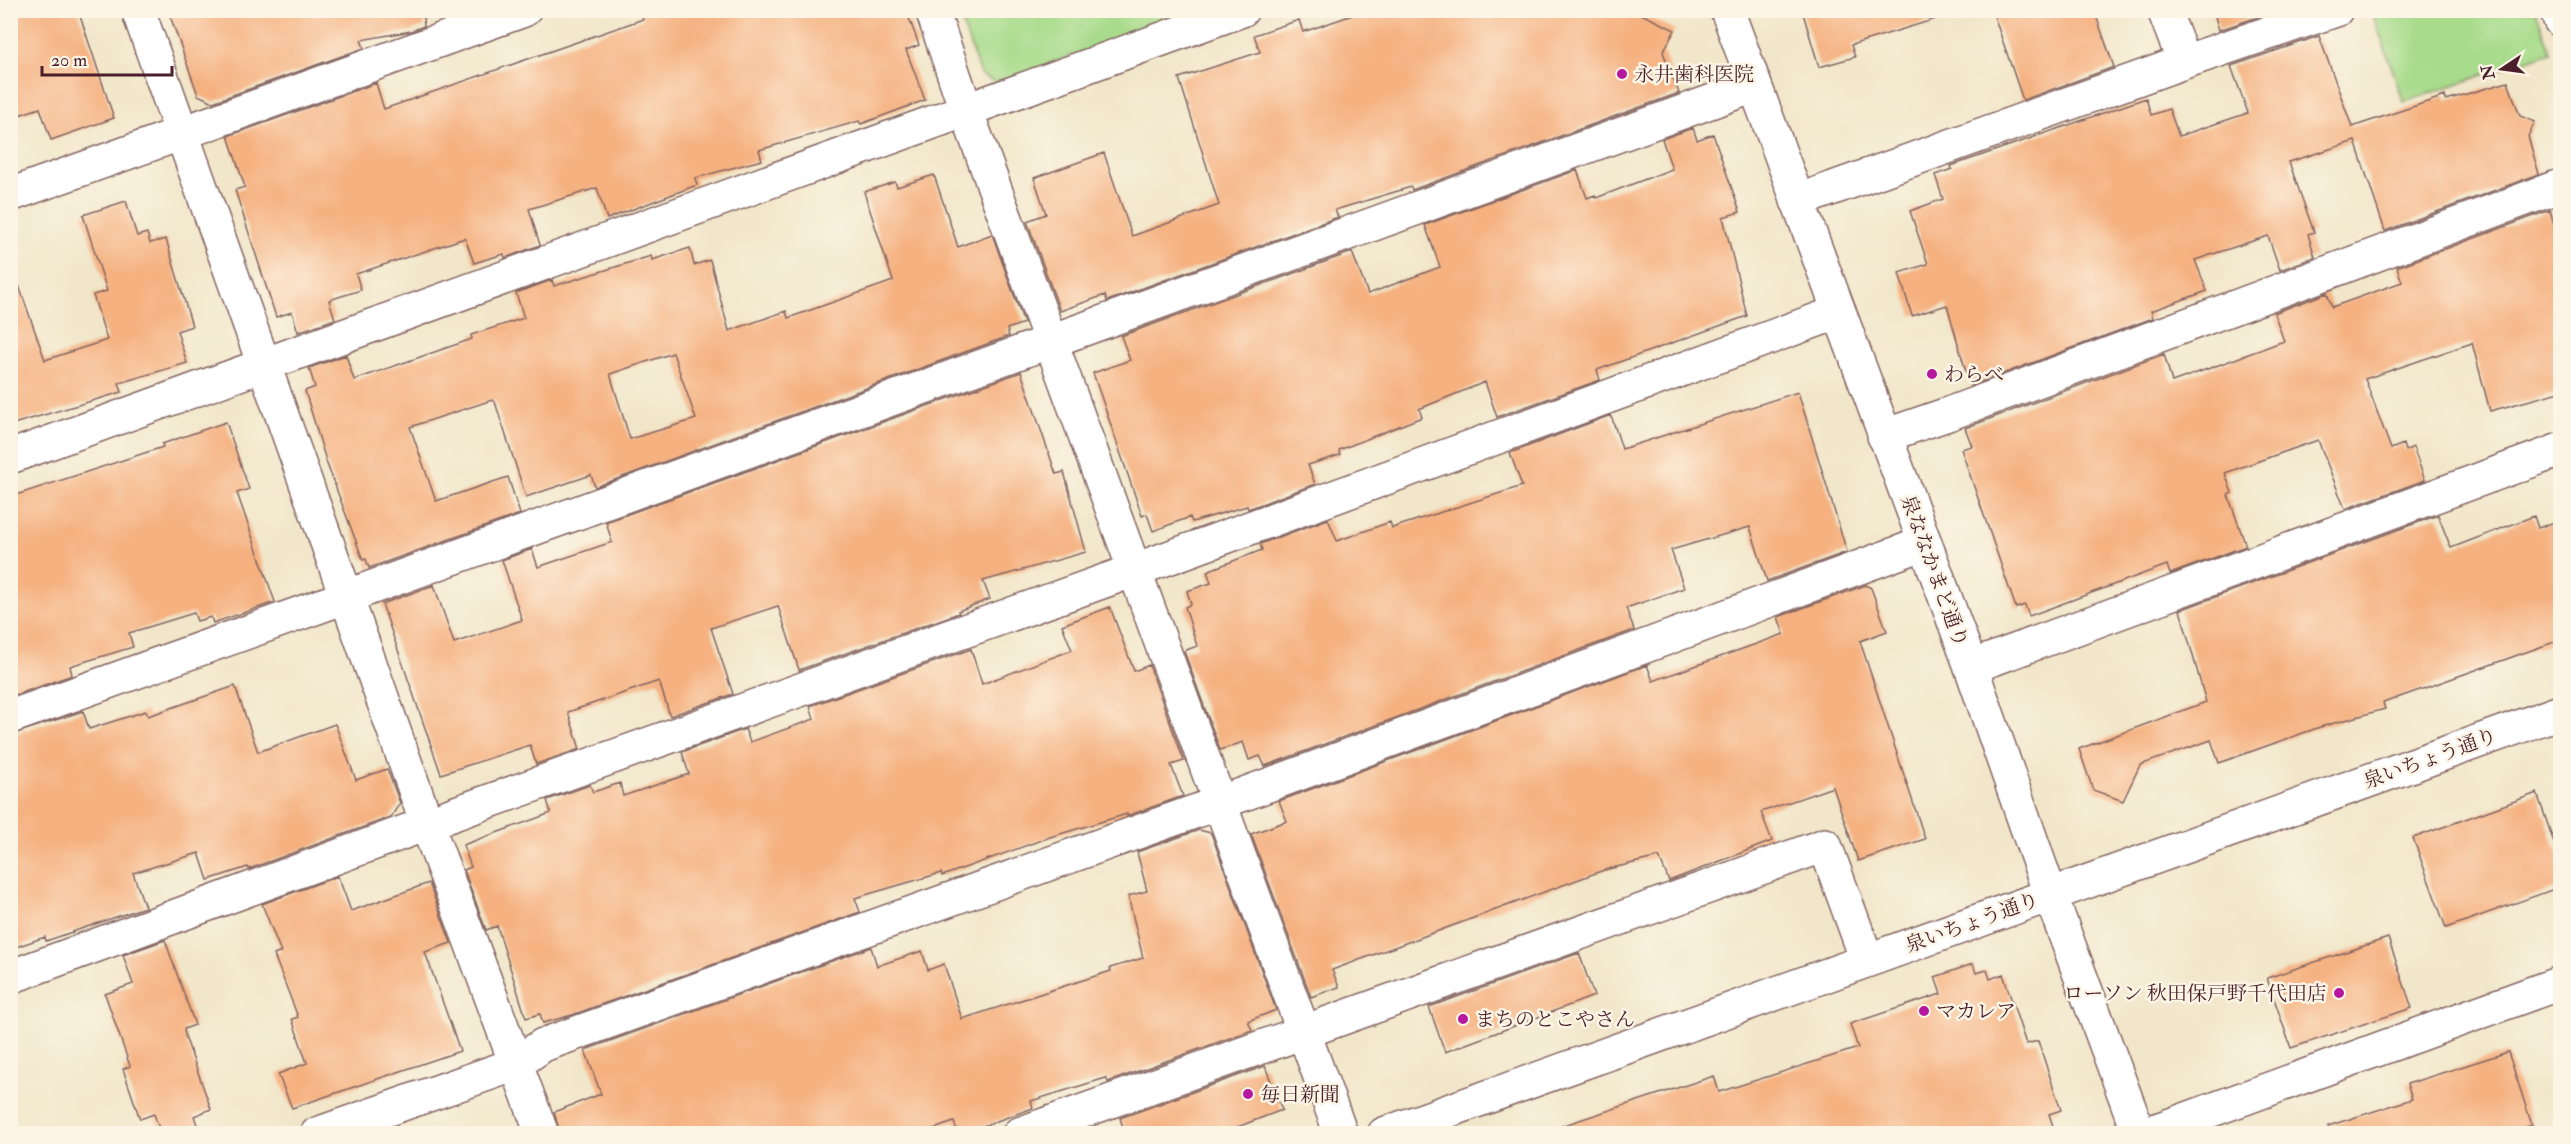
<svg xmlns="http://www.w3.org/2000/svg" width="2571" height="1144" viewBox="0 0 2571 1144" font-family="'IM FELL Double Pica','Noto Serif JP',serif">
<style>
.green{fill:#a8dc8c;stroke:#797e5c;stroke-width:1.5}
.building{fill:#f5b180;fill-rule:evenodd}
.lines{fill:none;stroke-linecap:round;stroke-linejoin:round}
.minor-casing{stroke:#846562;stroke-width:36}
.tertiary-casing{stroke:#846562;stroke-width:36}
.minor{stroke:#fff;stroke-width:33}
.tertiary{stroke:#fff;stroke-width:33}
.poi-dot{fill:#b5179e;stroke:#fcf5e5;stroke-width:2}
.labels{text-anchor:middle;stroke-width:5;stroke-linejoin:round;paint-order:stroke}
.poi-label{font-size:20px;fill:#4a1f2b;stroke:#fcf5e5;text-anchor:start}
.street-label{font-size:20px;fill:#4a1f2b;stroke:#fcf5e5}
</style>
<rect width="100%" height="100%" fill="#fcf5e5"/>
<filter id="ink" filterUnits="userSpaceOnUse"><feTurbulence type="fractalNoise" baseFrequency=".0167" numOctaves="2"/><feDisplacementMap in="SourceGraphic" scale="12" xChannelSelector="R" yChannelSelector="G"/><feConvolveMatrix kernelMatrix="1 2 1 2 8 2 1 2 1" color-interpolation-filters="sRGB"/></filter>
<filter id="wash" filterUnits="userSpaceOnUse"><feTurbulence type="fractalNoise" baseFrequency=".008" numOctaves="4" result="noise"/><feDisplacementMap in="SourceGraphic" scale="24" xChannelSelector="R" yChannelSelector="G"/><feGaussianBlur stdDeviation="1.35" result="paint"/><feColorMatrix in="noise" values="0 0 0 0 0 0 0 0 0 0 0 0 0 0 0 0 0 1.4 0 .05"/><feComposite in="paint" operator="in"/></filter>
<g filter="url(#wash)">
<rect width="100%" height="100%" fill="#f1e6c9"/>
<!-- green -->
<path class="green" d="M 958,11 L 1196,11 L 996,83 L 980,74 Z
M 2386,11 L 2536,11 L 2551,52 L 2404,102 L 2373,15 Z"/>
<g id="blocks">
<!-- building -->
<path class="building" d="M 10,10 L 78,10 L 114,118 L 51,140 L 40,108 L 10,118 Z
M 168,10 L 423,10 L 424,26 L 411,31 L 361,40 L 364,48 L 213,102 L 198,95 Z
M 640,10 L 906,10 L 919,45 L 906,50 L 925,100 L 861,124 L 859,121 L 759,150 L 762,160 L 695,178 L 697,185 L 607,219 L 597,188 L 529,209 L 540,245 L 505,258 L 504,254 L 474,263 L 465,238 L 356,274 L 361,290 L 329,300 L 335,319 L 298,332 L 292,312 L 276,317 L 235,190 L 245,187 L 228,136 L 376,83 L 384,109 L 643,19 Z
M 1367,10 L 1633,10 L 1675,30 L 1663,52 L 1679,93 L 1412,190 L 1411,187 L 1335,210 L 1338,217 L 1107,301 L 1105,295 L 1060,311 L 1027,221 L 1046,214 L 1034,178 L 1104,153 L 1132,236 L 1219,205 L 1179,78 L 1260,52 L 1254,35 L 1299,20 L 1303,32 Z
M 1802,10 L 1935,10 L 1936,19 L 1851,45 L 1855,57 L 1819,67 Z
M 1992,10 L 2094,10 L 2114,67 L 2023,100 Z
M 2213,10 L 2256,10 L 2258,17 L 2219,30 Z
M 2319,36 L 2352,127 L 2445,96 L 2446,100 L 2508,82 L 2520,116 L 2535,122 L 2528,136 L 2539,174 L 2385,231 L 2355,141 L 2289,162 L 2314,232 L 2308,234 L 2315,257 L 2280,270 L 2268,236 L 2195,260 L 2207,291 L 2151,311 L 2153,318 L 1970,386 L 1947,305 L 1912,316 L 1899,273 L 1928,264 L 1910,211 L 1943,199 L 1935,175 L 1952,169 L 1951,166 L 2146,98 L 2151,115 L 2169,109 L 2179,136 L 2248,113 L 2231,66 Z
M 1693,128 L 1697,140 L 1713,134 L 1740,212 L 1723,217 L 1747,316 L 1597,370 L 1600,380 L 1497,417 L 1485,382 L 1419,409 L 1422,417 L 1339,450 L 1340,455 L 1308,465 L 1315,484 L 1248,509 L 1247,506 L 1192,522 L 1190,517 L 1153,531 L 1147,514 L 1142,516 L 1093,373 L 1130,360 L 1121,336 L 1352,252 L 1368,294 L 1440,267 L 1425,225 L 1577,170 L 1587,198 L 1595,195 L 1596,198 L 1672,169 L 1662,139 Z
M 934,175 L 958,247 L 992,234 L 1024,323 L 1007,329 L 1009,336 L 595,487 L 591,475 L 526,497 L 495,402 L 492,400 L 410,427 L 436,501 L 508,477 L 520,514 L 369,568 L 366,559 L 363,560 L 327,464 L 305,391 L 315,387 L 309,368 L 346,355 L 354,380 L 472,339 L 471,335 L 524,318 L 516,293 L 552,280 L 554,286 L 651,256 L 652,260 L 690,248 L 694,265 L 710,260 L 729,331 L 786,311 L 788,318 L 893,281 L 864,192 L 895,182 L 897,187 ZM 673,353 L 696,419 L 630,439 L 610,374 Z
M 126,201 L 137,236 L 147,233 L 150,243 L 166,239 L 192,326 L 177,331 L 187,363 L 119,383 L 122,392 L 10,425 L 10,278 L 16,277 L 45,360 L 107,340 L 93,295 L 107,291 L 83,215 Z
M 2550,210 L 2560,245 L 2560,392 L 2490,411 L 2472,343 L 2365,379 L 2391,449 L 2403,444 L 2405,451 L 2413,447 L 2425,480 L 2345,509 L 2318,440 L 2225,473 L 2232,493 L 2228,495 L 2246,546 L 2170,574 L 2167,565 L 2029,616 L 2025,605 L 2016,608 L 1961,449 L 1972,446 L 1965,428 L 2164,354 L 2172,382 L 2284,341 L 2274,313 L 2327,293 L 2332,307 L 2402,282 L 2397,267 Z
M 1021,372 L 1056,474 L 1064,472 L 1086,552 L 983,581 L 990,599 L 958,611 L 959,613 L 799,670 L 778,606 L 711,628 L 733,694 L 670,716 L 659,681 L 568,712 L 580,749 L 536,764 L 530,745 L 441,774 L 382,604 L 434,585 L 454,643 L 522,620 L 502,560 L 532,549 L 538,567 L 612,542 L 606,522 Z
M 1798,392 L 1847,552 L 1767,581 L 1750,527 L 1671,550 L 1684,588 L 1626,608 L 1634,630 L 1265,766 L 1260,756 L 1249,760 L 1243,742 L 1220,750 L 1184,651 L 1197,646 L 1185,607 L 1191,604 L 1187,591 L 1211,583 L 1207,571 L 1262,550 L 1260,544 L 1328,519 L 1337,541 L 1390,522 L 1392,528 L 1522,486 L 1510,453 L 1611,415 L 1622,449 Z
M 226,422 L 249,489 L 237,493 L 275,602 L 213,623 L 211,617 L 197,621 L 194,613 L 129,633 L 133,647 L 70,666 L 72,675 L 10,697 L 10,497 L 163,447 L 162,444 Z
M 2438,515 L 2451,548 L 2534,516 L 2538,528 L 2560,520 L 2560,640 L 2383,703 L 2385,709 L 2320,727 L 2219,763 L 2211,740 L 2140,765 L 2123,801 L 2093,790 L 2079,749 L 2206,702 L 2180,610 Z
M 1866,585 L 1871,588 L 1887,631 L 1860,641 L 1925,839 L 1858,861 L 1833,787 L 1761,812 L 1772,841 L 1669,881 L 1659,857 L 1604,870 L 1332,970 L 1339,987 L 1311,997 L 1251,834 L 1287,821 L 1279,801 L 1647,665 L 1653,681 L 1784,634 L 1778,617 Z
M 1110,607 L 1134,671 L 1149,665 L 1184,761 L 1171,765 L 1183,796 L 1127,816 L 1127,814 L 1050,837 L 942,876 L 941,873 L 855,898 L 860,912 L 572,1015 L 543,1023 L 540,1014 L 526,1018 L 497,926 L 486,930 L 464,870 L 471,867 L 463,845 L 551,813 L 547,800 L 590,785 L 593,792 L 620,783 L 623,796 L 689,774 L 682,752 L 745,729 L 750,742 L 814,719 L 810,706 L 971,649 L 982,684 L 1072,650 L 1062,625 Z
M 235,686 L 258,752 L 335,724 L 356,780 L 387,769 L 400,803 L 391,817 L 249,869 L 248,867 L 208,880 L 199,853 L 133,873 L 145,907 L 46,941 L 45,937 L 10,949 L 10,735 L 83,711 L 89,729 L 146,711 L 148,716 Z
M 2537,793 L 2560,860 L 2560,887 L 2446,928 L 2413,838 Z
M 1199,830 L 1211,833 L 1276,1010 L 1248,1021 L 1252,1030 L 1108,1082 L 1106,1078 L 1031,1101 L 1033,1108 L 961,1134 L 958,1134 L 954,1122 L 919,1134 L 560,1134 L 554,1112 L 601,1094 L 585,1050 L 871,947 L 877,966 L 922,951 L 928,970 L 944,964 L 962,1019 L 1111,971 L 1110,968 L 1143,958 L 1128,896 L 1147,891 L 1137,852 Z
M 338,876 L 351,911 L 429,883 L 451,943 L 425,952 L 460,1051 L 292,1108 L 278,1074 L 307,1063 L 292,1019 L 298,1017 L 274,955 L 281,952 L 262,904 Z
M 2388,938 L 2412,1008 L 2291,1048 L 2267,978 Z
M 165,940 L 195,1025 L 184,1029 L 185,1036 L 211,1109 L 194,1116 L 200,1134 L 161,1134 L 154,1114 L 140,1119 L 123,1069 L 130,1066 L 105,994 L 133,984 L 123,955 Z
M 1579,953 L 1594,996 L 1445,1052 L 1429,1007 Z
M 1973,964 L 1976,973 L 1987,970 L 1990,979 L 2003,974 L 2026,1044 L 2038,1041 L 2061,1110 L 2049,1114 L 2053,1126 L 2031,1134 L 1562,1134 L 1561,1126 L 1714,1076 L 1719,1092 L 1858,1048 L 1850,1024 L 1941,994 L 1935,977 Z
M 2508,1052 L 2532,1125 L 2505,1134 L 2330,1134 L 2328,1126 L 2412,1099 L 2407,1084 Z
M 1265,1066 L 1282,1110 L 1219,1134 L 1125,1134 L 1120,1118 Z"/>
</g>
</g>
<g filter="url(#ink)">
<use href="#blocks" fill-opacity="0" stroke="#846562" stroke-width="1.5"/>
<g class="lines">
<defs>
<path id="minor" d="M 138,10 L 427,824 L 542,1134
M 932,10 L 966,110 L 1341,1134
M 2164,10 L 2184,62
M 2557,10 L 2560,20
M 10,195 L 524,10
M 1797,201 L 2184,62 L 2336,10
M 1884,436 L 1948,414 L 2560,186
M 10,457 L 1242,10
M 1971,667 L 2560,450
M 10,717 L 348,596 L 1754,86
M 10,977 L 456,813 L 1135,570 L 1839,312
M 317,1134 L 516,1064 L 543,1045 L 1244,794 L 1925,543
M 1019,1134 L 1825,845 L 1867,960
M 2146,1134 L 2560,983"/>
<path id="tertiary" d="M 1727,10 L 1971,667 L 2050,894 L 2139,1134
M 1384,1134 L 2560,712"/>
</defs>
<!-- minor casing -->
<use href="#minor" class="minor-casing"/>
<!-- tertiary casing -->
<use href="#tertiary" class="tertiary-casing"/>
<!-- minor -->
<use href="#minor" class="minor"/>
<!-- tertiary -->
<use href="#tertiary" class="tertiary"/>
</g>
</g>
<!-- markers -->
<g class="poi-dot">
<circle cx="1622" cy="74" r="6"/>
<circle cx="1932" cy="374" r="6"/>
<circle cx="2339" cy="993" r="6"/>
<circle cx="1924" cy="1011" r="6"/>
<circle cx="1463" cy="1019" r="6"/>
<circle cx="1248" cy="1094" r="6"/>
</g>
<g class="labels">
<!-- poi labels -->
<g class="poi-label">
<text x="1634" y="81">永井歯科医院</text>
<text x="1944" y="381">わらべ</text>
<text x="2327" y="1000" text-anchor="end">ローソン 秋田保戸野千代田店</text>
<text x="1936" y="1018">マカレア</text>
<text x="1475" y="1026">まちのとこやさん</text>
<text x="1260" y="1101">毎日新聞</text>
</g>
<!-- street labels -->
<g class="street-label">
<text transform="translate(1935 571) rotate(70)" y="7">泉ななかまど通り</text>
<text transform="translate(2430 758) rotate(-20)" y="7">泉いちょう通り</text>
<text transform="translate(1972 922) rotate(-20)" y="7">泉いちょう通り</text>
</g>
</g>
<!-- margin -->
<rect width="2571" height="1144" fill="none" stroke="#fcf5e5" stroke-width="36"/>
<!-- north arrow -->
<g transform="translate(2502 69) rotate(257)" stroke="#fcf5e5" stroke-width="4.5" paint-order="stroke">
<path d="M0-4.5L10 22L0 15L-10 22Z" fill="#4a1f2b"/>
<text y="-9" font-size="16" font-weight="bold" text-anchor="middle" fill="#4a1f2b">N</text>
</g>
<!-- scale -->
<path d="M42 66v9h130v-9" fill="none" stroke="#4a1f2b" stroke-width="3"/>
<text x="51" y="66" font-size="18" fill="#4a1f2b" stroke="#fcf5e5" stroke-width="4.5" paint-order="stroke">20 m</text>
</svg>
